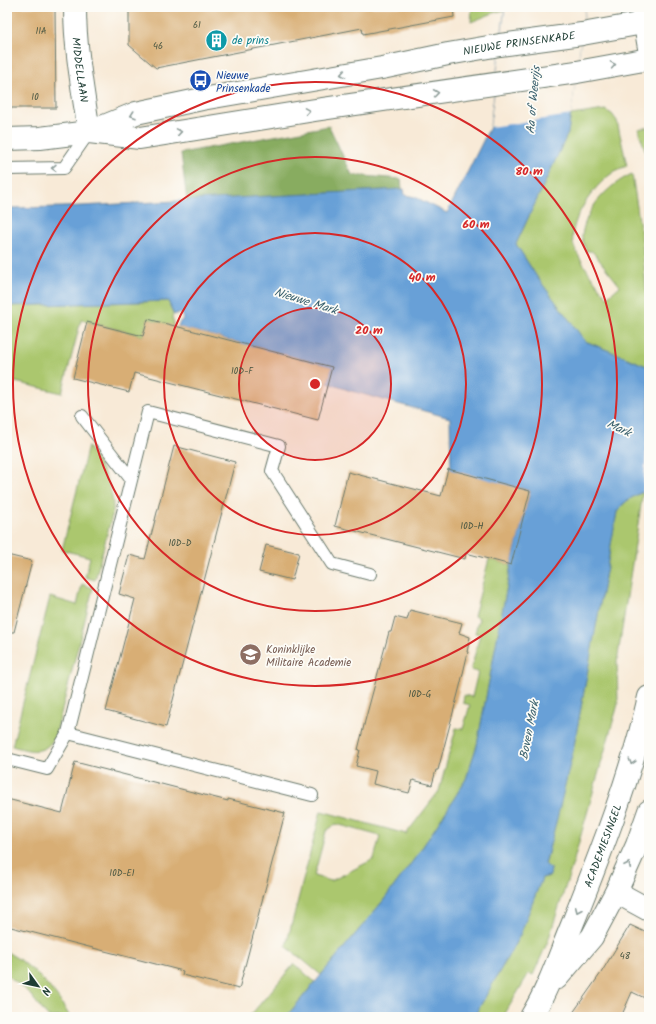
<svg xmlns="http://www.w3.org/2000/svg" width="656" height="1024" viewBox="0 0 656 1024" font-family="Kalam,sans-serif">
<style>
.green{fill:#abc76e;stroke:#658251;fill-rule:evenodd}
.forest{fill:#88ac61;stroke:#54744a}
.water{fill:#68a0d7;stroke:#446e86}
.pier{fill:#f8ead7}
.building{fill:#d8ae75}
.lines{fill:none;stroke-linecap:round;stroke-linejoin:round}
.service-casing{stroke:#6b7a6d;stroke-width:14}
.minor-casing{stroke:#6b7a6d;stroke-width:24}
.tertiary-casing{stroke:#6b7a6d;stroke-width:24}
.secondary-casing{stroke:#6b7a6d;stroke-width:24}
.service{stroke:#fff;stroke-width:12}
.minor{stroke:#fff;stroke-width:22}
.tertiary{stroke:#fff;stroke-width:22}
.secondary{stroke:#fff;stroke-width:22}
.oneway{stroke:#8f9e9a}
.ring{fill:none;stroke:#d62828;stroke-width:2}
.labels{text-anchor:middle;stroke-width:3.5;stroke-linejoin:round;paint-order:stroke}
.number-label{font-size:9px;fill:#4d5944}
.culture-label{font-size:11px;fill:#0d838f;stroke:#fdfcf7;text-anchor:start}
.street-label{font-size:11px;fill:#1f3d34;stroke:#fdfcf7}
.transit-label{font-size:11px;fill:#164399;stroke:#fdfcf7;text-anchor:start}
.education-label{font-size:11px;fill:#785e54;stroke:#fdfcf7;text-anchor:start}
.water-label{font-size:12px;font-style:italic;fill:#39606d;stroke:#fdfcf7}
.centre{fill:#d62828;stroke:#fdfcf7;stroke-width:2}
.ring-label{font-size:12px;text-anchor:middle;font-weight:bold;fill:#d62828;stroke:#fdfcf7;stroke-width:3.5;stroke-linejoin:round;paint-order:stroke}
</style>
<rect width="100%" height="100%" fill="#fdfcf7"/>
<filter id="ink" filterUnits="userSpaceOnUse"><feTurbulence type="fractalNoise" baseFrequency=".025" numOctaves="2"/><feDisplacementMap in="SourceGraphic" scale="8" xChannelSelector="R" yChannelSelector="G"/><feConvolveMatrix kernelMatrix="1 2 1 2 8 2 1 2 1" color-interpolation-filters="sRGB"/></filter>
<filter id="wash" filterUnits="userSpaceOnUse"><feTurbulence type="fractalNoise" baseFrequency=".012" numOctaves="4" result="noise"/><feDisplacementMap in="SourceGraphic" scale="16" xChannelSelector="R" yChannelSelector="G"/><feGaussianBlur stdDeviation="0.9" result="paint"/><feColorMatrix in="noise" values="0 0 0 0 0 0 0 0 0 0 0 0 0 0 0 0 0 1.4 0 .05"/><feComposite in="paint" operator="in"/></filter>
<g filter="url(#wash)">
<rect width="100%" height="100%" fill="#f8ead7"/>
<!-- green -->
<path class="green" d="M 472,7 L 505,7 L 505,10 L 496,12 L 471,22 Z
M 605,110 L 612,114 L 617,121 L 627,166 C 622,168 615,170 611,174 C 594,186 569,220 573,242 C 574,253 599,288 607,297 L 620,286 L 592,251 L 586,251 C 585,247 582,241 582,236 C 585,209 608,185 632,174 L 642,240 L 648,312 L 649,367 L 585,341 L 537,277 L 516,244 L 568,133 L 571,115 Z
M 649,127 L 649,162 L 638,129 Z
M 168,301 L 174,315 L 173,314 L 172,319 L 174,322 L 173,326 L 148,319 L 143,336 L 81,320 L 62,393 L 7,380 L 7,306 Z
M 88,446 C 101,469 114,485 113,512 L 95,580 L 85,577 L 90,557 L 62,550 Z
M 643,492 L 617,662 L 618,704 L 573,863 L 548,941 L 533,975 L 529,973 L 503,1017 L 474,1017 L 520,935 L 542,878 L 573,751 L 617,512 C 623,502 632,497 643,492 Z
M 489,559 L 511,565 L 477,745 L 466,779 L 447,810 L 418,854 L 383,901 L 321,975 L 286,946 L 321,811 L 406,834 L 439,791 L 456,728 L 463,729 L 470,705 L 463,703 L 464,695 L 472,697 L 478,672 L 471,670 L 480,634 L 475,633 L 479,618 L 474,616 ZM 336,824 L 380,836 L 374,859 L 331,881 L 314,876 L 326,831 Z
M 82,584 L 93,588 L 55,737 C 44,756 30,751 12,746 L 50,597 L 77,605 Z
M 7,952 C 34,967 55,990 70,1017 L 48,1017 L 28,992 L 7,975 Z
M 294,964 L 315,982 L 286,1017 L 249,1017 Z"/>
<!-- forest -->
<path class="forest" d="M 329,126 L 352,175 L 401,179 L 402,189 L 187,201 L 181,153 Z"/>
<!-- water -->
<path class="water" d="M 505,7 L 585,7 L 568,133 L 516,244 L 537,277 L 585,341 L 649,367 L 649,494 L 643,492 C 632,497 623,502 617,512 L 573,751 L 558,815 L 545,864 L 551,869 L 550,876 L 542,878 L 520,935 L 474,1017 L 286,1017 L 383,901 L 418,854 L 447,810 L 466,779 L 477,745 L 511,565 L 530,491 L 451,472 L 450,418 L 351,391 L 328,383 L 332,367 L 178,327 L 179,323 L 183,319 L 182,315 L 179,313 L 174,315 L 168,301 L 7,306 L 7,208 L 62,207 L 404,189 L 405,195 L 415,197 L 447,213 L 490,127 Z"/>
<!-- pier -->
<path class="pier" d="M 527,7 L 585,7 L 571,115 L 490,127 L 505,10 Z
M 649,415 L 649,496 L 643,494 Z"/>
<g id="blocks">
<!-- building -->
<path class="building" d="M 9,7 L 55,7 L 56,108 L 7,108 L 7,68 L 9,68 Z
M 129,7 L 453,7 L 454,17 L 363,34 L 362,28 L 156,68 L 129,45 Z
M 148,319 L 332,367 L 318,420 L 134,373 L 129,392 L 73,378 L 87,322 L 143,336 Z
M 174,446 L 235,462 L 166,727 L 106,711 L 135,599 L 119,594 L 129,555 L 145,559 Z
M 448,469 L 530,491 L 511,565 L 466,553 L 465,559 L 335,526 L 348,472 L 441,496 Z
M 266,545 L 299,553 L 292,580 L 259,572 Z
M 7,555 L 32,561 L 14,632 L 7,632 Z
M 410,610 L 462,623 L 459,633 L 470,637 L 467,652 L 468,652 L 460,686 L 438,770 L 436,770 L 432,785 L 413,780 L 409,793 L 373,784 L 376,771 L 356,766 L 360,750 L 358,750 L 365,721 L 389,632 L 391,632 L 395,617 L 407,620 Z
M 75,762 L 228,801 L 228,799 L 285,813 L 239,989 L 182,975 L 183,971 L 7,926 L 7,799 L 62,813 Z
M 630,925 L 649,934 L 649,1000 L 632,992 L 621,1017 L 570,1017 L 601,973 Z"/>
</g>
</g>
<g filter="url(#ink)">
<use href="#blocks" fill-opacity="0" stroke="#6b7a6d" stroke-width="1"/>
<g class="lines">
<defs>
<path id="service" d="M 7,169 L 64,168 L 89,132
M 82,416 L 131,479
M 68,733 L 312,795
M 7,759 L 47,769 L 68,733 L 148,412 L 279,446 L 272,471 L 332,564 L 370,574"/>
<g id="minor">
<path id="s1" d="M 75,7 C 75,49 83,91 89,132"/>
<path id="s2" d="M 92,131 L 136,113 L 202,99 L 382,68 L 448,54 L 500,45 L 582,34 L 649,22"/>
<path d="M 7,139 L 40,138 L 89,132 L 140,138 L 315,110 L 577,72 L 649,59"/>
<path d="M 616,892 L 649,910"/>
</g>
<g id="tertiary">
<path d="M 557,978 L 592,937 L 616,892 L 637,845 L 649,811"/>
<path id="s3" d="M 531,1017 C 549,988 559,956 572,925 C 602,850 631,776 649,697"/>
</g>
<path id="secondary" d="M 642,7 L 649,48"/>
</defs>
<!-- service casing -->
<use href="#service" class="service-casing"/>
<!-- minor casing -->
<use href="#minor" class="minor-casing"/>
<!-- tertiary casing -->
<use href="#tertiary" class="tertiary-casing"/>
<!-- secondary casing -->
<use href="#secondary" class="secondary-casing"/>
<!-- service -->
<use href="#service" class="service"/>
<!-- minor -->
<use href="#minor" class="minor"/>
<!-- tertiary -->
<use href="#tertiary" class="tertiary"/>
<!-- secondary -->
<use href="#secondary" class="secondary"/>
</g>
<!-- one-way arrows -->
<defs><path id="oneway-chevron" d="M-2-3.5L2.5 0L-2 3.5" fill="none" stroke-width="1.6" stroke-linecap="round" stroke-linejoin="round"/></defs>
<g class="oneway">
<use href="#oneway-chevron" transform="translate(613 65) rotate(-10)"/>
<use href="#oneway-chevron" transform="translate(343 74) rotate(170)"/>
<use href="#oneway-chevron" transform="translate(436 93) rotate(-8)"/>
<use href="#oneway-chevron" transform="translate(307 111) rotate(-9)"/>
<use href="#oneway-chevron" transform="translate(133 115) rotate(161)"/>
<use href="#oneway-chevron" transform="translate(179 132) rotate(-9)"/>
<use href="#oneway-chevron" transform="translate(54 168) rotate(179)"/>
<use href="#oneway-chevron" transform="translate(632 762) rotate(107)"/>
<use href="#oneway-chevron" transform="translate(628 865) rotate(-65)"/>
<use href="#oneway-chevron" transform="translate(578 910) rotate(113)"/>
</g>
</g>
<!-- distance rings -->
<circle cx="315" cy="384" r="76" fill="#d62828" fill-opacity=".12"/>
<g class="ring">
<circle cx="315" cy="384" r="76"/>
<circle cx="315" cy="384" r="151"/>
<circle cx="315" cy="384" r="227"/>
<circle cx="315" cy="384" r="302"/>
</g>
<!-- icons -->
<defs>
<symbol id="building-disc" viewBox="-11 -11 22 22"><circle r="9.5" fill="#0f9aa8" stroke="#fdfcf7"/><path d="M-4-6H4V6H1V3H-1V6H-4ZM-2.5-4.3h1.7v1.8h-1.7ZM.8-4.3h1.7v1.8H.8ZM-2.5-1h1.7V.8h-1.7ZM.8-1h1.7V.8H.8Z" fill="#fff"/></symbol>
<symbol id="bus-disc" viewBox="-11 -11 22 22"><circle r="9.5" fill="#1a4fb4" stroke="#fdfcf7"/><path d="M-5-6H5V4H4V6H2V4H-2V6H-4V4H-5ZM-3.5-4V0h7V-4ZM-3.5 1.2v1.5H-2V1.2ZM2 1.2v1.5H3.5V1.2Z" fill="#fff"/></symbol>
<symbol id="university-disc" viewBox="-11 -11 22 22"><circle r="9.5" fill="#8d6e63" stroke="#fdfcf7"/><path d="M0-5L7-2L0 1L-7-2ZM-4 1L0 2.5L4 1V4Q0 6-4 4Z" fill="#fff"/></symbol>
</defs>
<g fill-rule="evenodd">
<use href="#building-disc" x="204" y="28" width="25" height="25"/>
<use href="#bus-disc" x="188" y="68" width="25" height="25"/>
<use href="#university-disc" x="238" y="642" width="25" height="25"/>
</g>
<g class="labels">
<!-- number labels -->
<g class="number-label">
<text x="197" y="28">61</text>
<text x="41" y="34">11A</text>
<text x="158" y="49">46</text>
<text x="35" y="100">10</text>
<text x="242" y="374">10D-F</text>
<text x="472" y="529">10D-H</text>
<text x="180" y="546">10D-D</text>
<text x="420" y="697">10D-G</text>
<text x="122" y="876">10D-EI</text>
<text x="625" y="959">48</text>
</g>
<!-- culture labels -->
<g class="culture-label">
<text x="232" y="44">de prins</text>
</g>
<!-- street labels -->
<g class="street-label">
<text dy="4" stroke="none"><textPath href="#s2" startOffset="437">NIEUWE PRINSENKADE</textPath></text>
<text dy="4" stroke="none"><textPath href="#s1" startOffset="63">MIDDELLAAN</textPath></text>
<text dy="4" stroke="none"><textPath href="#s3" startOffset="186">ACADEMIESINGEL</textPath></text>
</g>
<!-- transit labels -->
<g class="transit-label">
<text x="216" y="79">Nieuwe<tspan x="216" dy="13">Prinsenkade</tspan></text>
</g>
<!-- education labels -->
<g class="education-label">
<text x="266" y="653">Koninklijke<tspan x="266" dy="13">Militaire Academie</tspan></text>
</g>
<!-- water labels -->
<g class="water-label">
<text transform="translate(533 100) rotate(-85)" y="4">Aa of Weerijs</text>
<text transform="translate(306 301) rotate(17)" y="4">Nieuwe Mark</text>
<text transform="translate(619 428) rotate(25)" y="4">Mark</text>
<text transform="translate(529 730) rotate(-79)" y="4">Boven Mark</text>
</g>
</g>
<circle cx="315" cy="384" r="6" class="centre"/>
<g class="ring-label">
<text x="529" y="175">80 m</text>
<text x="476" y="228">60 m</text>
<text x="422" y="281">40 m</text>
<text x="369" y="334">20 m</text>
</g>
<!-- margin -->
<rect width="656" height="1024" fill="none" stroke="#fdfcf7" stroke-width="24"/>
<!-- north arrow -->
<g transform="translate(38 986) rotate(123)" stroke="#fdfcf7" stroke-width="3" paint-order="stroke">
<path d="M0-3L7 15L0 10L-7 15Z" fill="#1f3d34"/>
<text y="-6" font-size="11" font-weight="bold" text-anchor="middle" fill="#1f3d34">N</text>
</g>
</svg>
